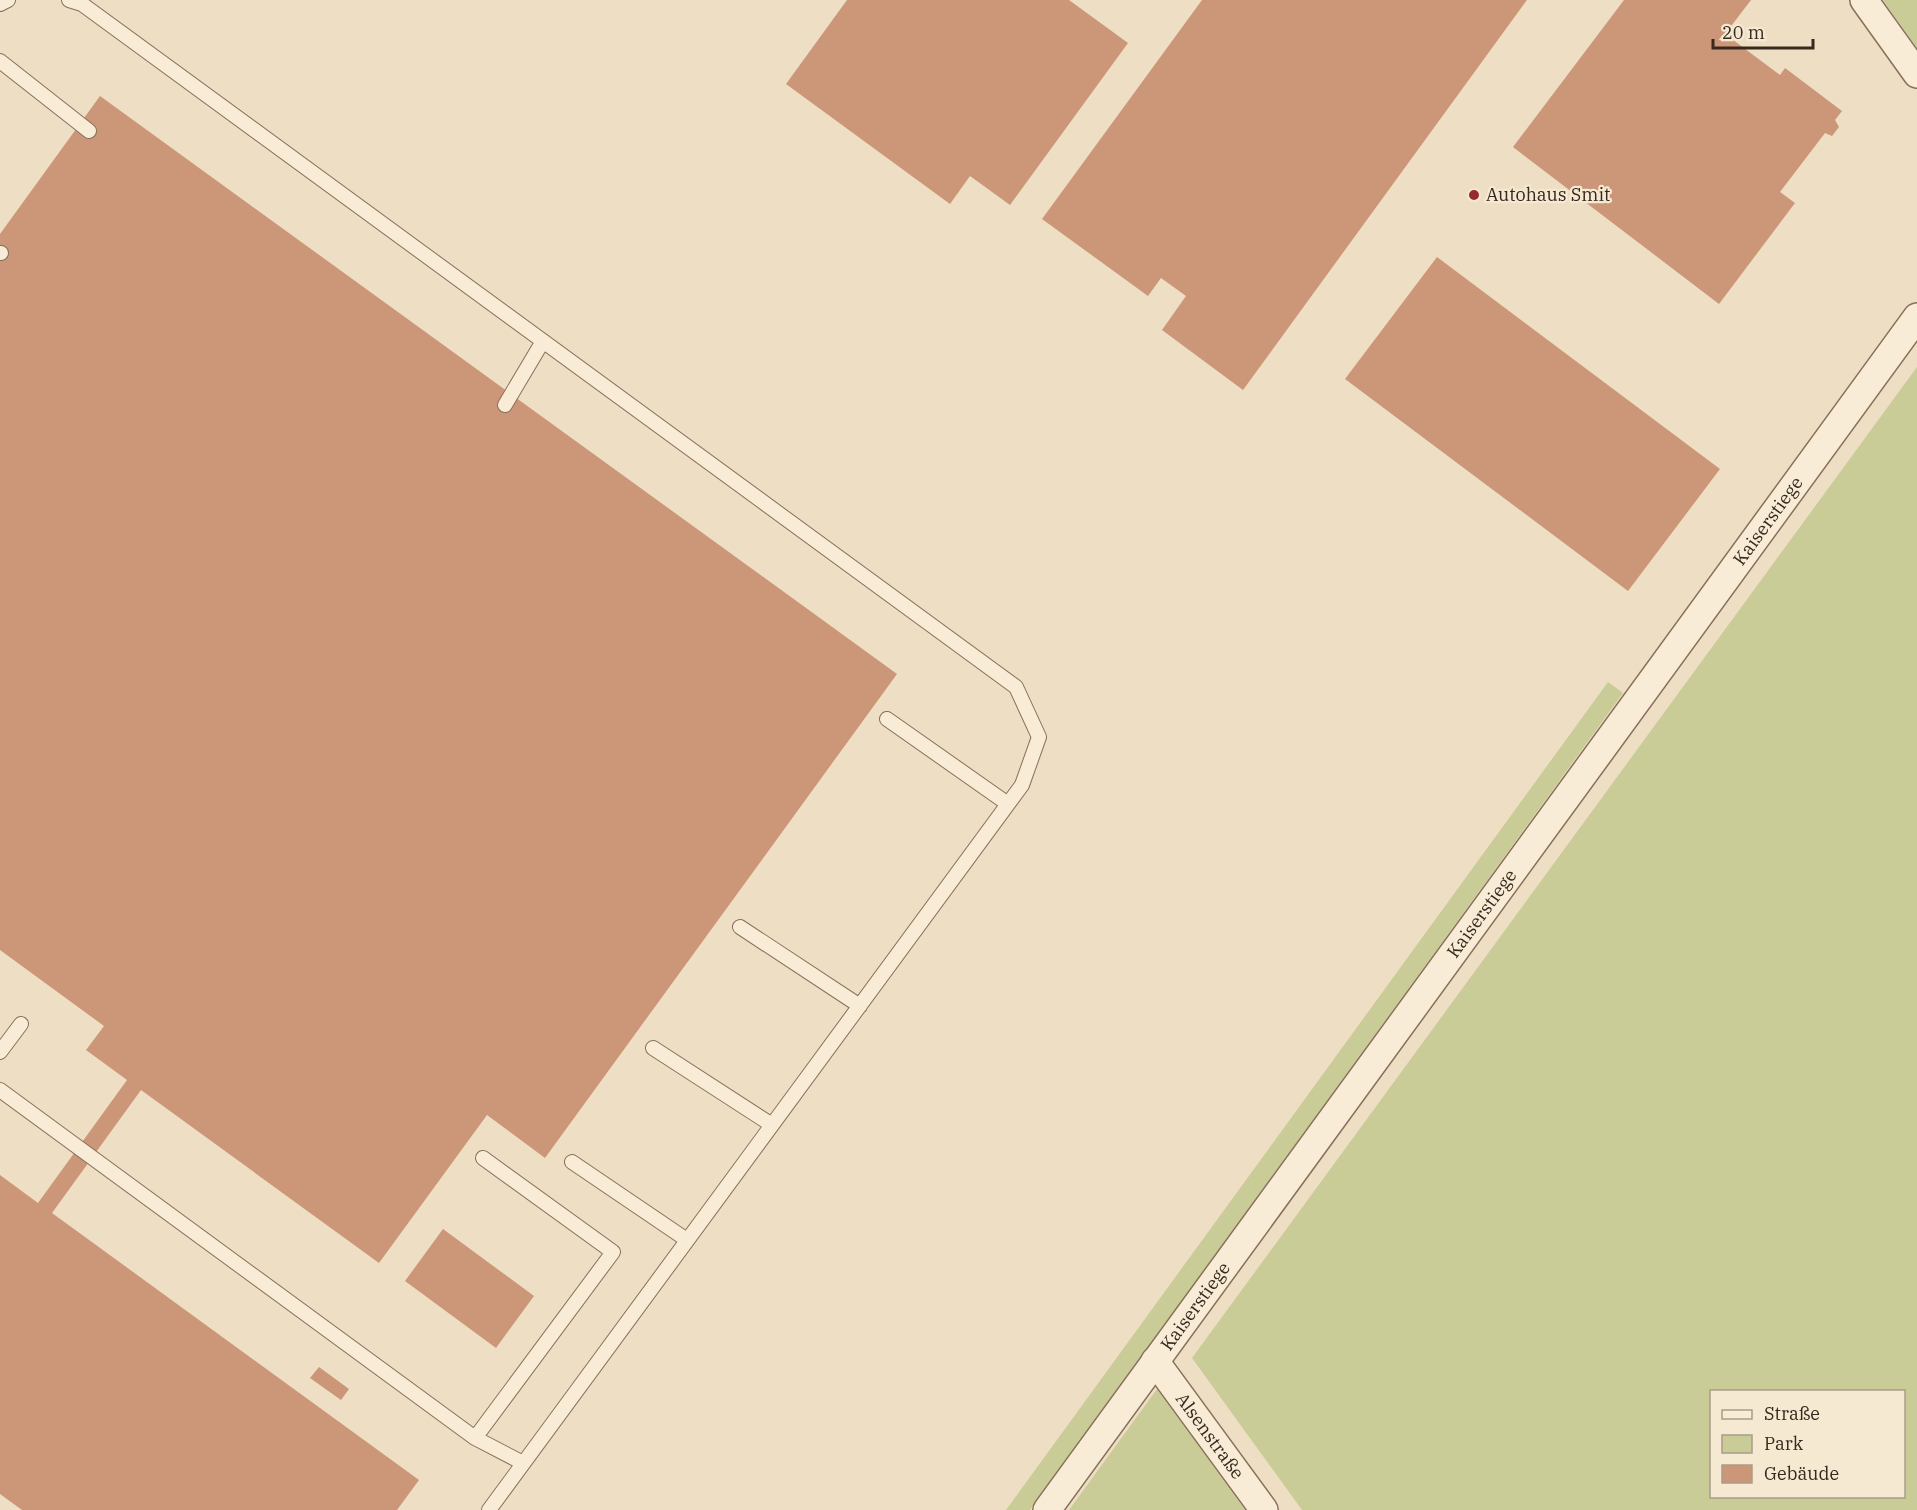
<svg xmlns="http://www.w3.org/2000/svg" width="1917" height="1510" viewBox="0 0 1917 1510" font-family="'IBM Plex Serif',serif">
<style>
.green{fill:#c9cc97;fill-rule:evenodd}
.building{fill:#cc9679}
.lines{fill:none;stroke-linecap:round;stroke-linejoin:round}
.lane-casing{stroke:#886f5a;stroke-width:16}
.street-casing{stroke:#886f5a;stroke-width:30}
.lane{stroke:#f8ecd6;stroke-width:14}
.street{stroke:#f8ecd6;stroke-width:27}
.poi-dot{fill:#962a32;stroke:#f5e9d2;stroke-width:2}
.labels{text-anchor:middle;stroke-width:4.5;stroke-linejoin:round;paint-order:stroke}
.poi-label{font-size:18px;fill:#38291e;stroke:#f5e9d2;text-anchor:start}
.street-label{font-size:18px;fill:#38291e;stroke:#f5e9d2}
</style>
<rect width="100%" height="100%" fill="#eedec3"/>
<!-- green -->
<path class="green" d="M 1883,0 L 1917,0 L 1917,48 Z
M 1917,367 L 1917,1510 L 1302,1510 L 1192,1358 ZM 1712,1392 L 1904,1392 L 1904,1496 L 1712,1496 Z
M 1608,682 L 1623,693 L 1030,1510 L 1006,1510 Z
M 1157,1389 L 1245,1510 L 1069,1510 Z"/>
<!-- building -->
<path class="building" d="M 847,0 L 1069,0 L 1128,43 L 1010,205 L 970,176 L 950,204 L 786,84 Z
M 1202,0 L 1527,0 L 1243,390 L 1162,330 L 1186,296 L 1161,278 L 1148,296 L 1042,219 Z
M 1624,0 L 1751,0 L 1725,34 L 1780,75 L 1785,68 L 1842,111 L 1835,120 L 1839,127 L 1832,136 L 1825,133 L 1780,192 L 1795,203 L 1719,304 L 1513,147 Z
M 100,96 L 897,674 L 545,1158 L 487,1115 L 379,1263 L 141,1090 L 52,1213 L 419,1480 L 397,1510 L 22,1510 L 0,1494 L 0,1175 L 38,1203 L 127,1080 L 86,1050 L 104,1026 L 0,950 L 0,234 Z
M 1437,257 L 1720,469 L 1628,591 L 1345,379 Z
M 443,1229 L 534,1296 L 496,1348 L 405,1281 Z
M 319,1367 L 349,1389 L 341,1400 L 310,1378 Z"/>
<g class="lines">
<defs>
<path id="lane" d="M 69,0 L 82,4 L 1016,687 L 1039,737 L 1022,785 L 489,1510
M 0,4 L 8,0
M 0,61 L 89,131
M 0,253 L 1,253
M 505,405 L 543,341
M 887,719 L 1008,804
M 740,927 L 860,1006
M 653,1048 L 772,1125
M 0,1052 L 21,1024
M 0,1090 L 475,1438 L 523,1463
M 572,1162 L 687,1240
M 475,1438 L 613,1252 L 483,1158"/>
<g id="street">
<path d="M 1864,0 L 1917,74"/>
<path id="s1" d="M 1155,1361 L 1264,1510"/>
<path id="s2" d="M 1047,1510 L 1917,317"/>
</g>
</defs>
<!-- lane casing -->
<use href="#lane" class="lane-casing"/>
<!-- street casing -->
<use href="#street" class="street-casing"/>
<!-- lane -->
<use href="#lane" class="lane"/>
<!-- street -->
<use href="#street" class="street"/>
</g>
<!-- markers -->
<circle class="poi-dot" cx="1474" cy="195" r="6"/>
<g class="labels">
<!-- poi labels -->
<g class="poi-label">
<text x="1486" y="201">Autohaus Smit</text>
</g>
<!-- street labels -->
<g class="street-label">
<text dy="6" stroke="none"><textPath href="#s2" startOffset="1224">Kaiserstiege</textPath></text>
<text dy="6" stroke="none"><textPath href="#s2" startOffset="738">Kaiserstiege</textPath></text>
<text dy="6" stroke="none"><textPath href="#s2" startOffset="252">Kaiserstiege</textPath></text>
<text dy="6" stroke="none"><textPath href="#s1" startOffset="93">Alsenstraße</textPath></text>
</g>
</g>
<!-- legend -->
<rect x="1710" y="1390" width="195" height="108" fill="#f5e9d2" stroke="#a99c8a" stroke-width="1.5"/>
<rect x="1722" y="1410" width="30" height="9" fill="#f8ecd6" stroke="#a99c8a" stroke-width="1.5"/>
<text x="1764" y="1420" font-size="18" fill="#38291e">Straße</text>
<rect x="1722" y="1435" width="30" height="18" fill="#c9cc97" stroke="#a99c8a" stroke-width="1.5"/>
<text x="1764" y="1450" font-size="18" fill="#38291e">Park</text>
<rect x="1722" y="1465" width="30" height="18" fill="#cc9679" stroke="#a99c8a" stroke-width="1.5"/>
<text x="1764" y="1480" font-size="18" fill="#38291e">Gebäude</text>
<!-- scale -->
<path d="M1713 39v9h100v-9" fill="none" stroke="#38291e" stroke-width="3"/>
<text x="1722" y="39" font-size="18" fill="#38291e" stroke="#f5e9d2" stroke-width="4.5" paint-order="stroke">20 m</text>
</svg>
